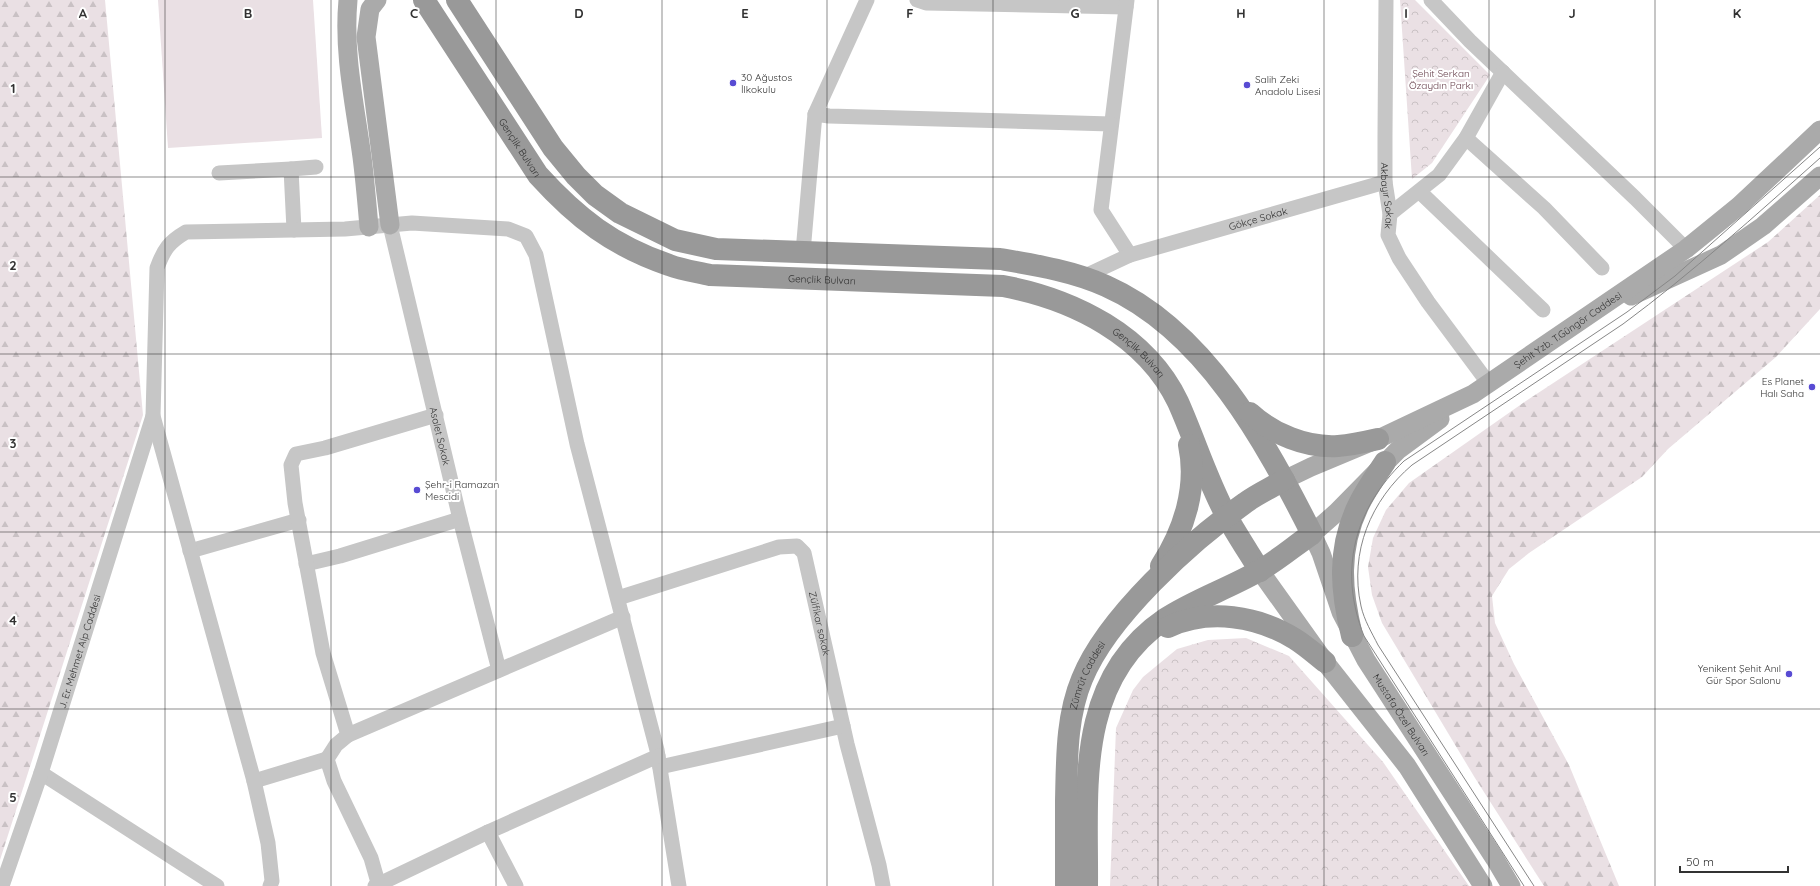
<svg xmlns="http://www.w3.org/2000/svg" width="1820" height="886" viewBox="0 0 1820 886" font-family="Quicksand,sans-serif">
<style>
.forest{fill:url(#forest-firs)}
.park{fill:url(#park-crowns)}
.garden{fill:#eae0e4}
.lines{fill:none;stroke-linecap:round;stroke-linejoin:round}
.minor{stroke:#c6c6c6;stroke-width:15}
.major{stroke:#aaa;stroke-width:19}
.highway{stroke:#999;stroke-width:22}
.tram{stroke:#878787;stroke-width:1}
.grid{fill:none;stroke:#323232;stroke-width:1;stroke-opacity:0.55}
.poi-dot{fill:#584bd3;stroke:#fff;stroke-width:1.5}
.labels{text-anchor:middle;stroke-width:4;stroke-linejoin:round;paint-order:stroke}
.park-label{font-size:10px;fill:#6a444f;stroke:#fff}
.poi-label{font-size:10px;fill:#323232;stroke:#fff;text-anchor:start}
.street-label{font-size:10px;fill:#323232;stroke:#fff}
.grid-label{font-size:13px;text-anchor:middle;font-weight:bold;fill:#323232;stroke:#fff;stroke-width:4;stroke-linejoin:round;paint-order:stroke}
</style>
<defs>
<pattern id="forest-firs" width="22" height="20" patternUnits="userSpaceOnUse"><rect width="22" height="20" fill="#eae0e4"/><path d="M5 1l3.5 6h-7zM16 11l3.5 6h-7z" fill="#c9c1c4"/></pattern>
<pattern id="park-crowns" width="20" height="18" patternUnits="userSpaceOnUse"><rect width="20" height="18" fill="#eae0e4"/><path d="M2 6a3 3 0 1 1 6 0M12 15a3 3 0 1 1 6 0" fill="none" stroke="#c9c1c4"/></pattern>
</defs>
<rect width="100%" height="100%" fill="#fff"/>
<!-- forest -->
<path class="forest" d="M 0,0 L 105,0 L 143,415 L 0,860 Z
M 1820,195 L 1820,309 L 1776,357 L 1668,449 L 1642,477 L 1529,553 L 1509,569 L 1492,596 L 1495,623 L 1514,664 L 1569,765 L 1619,886 L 1544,886 L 1475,778 L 1382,623 L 1372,595 L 1368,567 L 1373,538 L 1386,510 L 1409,483 L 1523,403 L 1768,242 Z"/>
<!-- park -->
<path class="park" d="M 1400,0 L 1415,0 L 1490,75 L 1432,163 L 1412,179 Z
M 1246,638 L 1289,656 L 1383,762 L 1469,886 L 1110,886 L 1116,728 L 1133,690 L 1143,677 L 1177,649 L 1208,640 Z"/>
<!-- garden -->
<path class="garden" d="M 158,0 L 313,0 L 322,138 L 168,148 Z"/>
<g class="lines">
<!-- minor -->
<g class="minor">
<path d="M 917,0 L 926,3 L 1126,7"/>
<path d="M 1127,0 L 1101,210 L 1130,255"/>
<path id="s1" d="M 1386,0 L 1385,135 L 1385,182 L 1390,214 L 1388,235 L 1399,258 L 1428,302 L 1489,384"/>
<path d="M 1431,0 L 1470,41 L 1635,198 L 1686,249"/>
<path d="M 815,114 L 829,116 L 1111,124"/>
<path d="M 1466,138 L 1544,208 L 1602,268"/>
<path d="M 291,169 L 316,167"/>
<path d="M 219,173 L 291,169 L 294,230"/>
<path d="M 1420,192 L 1543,310"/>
<path d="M 1390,214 L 1439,175 L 1466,138 L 1503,72"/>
<path id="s2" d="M 390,225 L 460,519 L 499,670"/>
<path d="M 803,252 L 815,114 L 867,0"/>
<path id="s3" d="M 1083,277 L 1130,255 L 1385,182"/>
<path d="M 190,551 L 299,520"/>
<path d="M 306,564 L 340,556 L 460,519"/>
<path id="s4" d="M 618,598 L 779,547 L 797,546 L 804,553 L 847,744 L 879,865 L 883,886"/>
<path d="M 348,735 L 623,617"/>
<path d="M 660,767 L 843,726"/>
<path d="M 41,773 L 217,886"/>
<path d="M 254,781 L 327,759"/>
<path d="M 488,832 L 516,886"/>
<path id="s5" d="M 2,886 L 41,773 L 153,416"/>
<path d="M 270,886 L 272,881 L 268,843 L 254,781 L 153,416 L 157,268 C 164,249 169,242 186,232 L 345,229 L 412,223 L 508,229 L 526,236 L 536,255 L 577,444 L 657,750 L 679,886"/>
<path d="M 375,886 L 488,832 L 658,756"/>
<path d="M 379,886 L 371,858 L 334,781 L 327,759 L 336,745 L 348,735 L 323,653 L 295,503 L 291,465 L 296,454 L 325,448 L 436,415"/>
</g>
<!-- major -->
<g class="major">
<path d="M 348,0 C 343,53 355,105 362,157 C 365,180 367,204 369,227"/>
<path d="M 377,0 L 370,9 L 366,37 L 390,225"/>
<path d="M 1631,296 L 1721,255 L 1763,226 L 1820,176"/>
<path id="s6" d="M 1440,419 L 1398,450 L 1337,512 L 1312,534 L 1321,553 L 1341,612 L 1366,660 L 1495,859 L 1511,886"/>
<path id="s7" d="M 1284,480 L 1311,467 L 1378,439 L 1473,394 L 1686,249 L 1739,206 L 1820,130"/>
<path d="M 1260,571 L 1325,662 L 1407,766 L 1483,886"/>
</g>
<!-- highway -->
<g class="highway">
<path id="s8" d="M 424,0 L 538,175 C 577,218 613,246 669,265 C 682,270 697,272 710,275 L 1003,286 C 1073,299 1146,335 1178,402 C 1195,440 1207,480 1227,517 C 1237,535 1249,553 1260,571"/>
<path d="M 457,0 L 553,148 L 576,176 L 595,195 L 620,213 L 675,240 L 716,249 L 1000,259 C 1035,265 1073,271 1106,286 C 1205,330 1265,441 1312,534 C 1294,546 1276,562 1257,572 C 1227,589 1194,600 1165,619 C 1074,681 1088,790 1087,886"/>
<path d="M 1250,413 C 1273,434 1306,448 1338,446 C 1351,445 1365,442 1378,439"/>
<path d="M 1161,566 C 1184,531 1198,487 1189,445"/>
<path d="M 1168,627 C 1209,608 1258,616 1295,639 C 1306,646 1315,654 1325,662"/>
<path d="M 1352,636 C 1341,591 1337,550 1358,506 C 1365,491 1376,476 1385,462"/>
<path id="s9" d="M 1066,886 C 1066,858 1066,830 1066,801 C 1067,761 1066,717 1082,679 C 1107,617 1191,541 1245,503 C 1257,494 1271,488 1284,480"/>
</g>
<!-- tram -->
<path class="tram" d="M 1524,886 L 1364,636 C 1338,571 1354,509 1404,461 L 1627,312 L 1675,276 L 1820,147
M 1534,886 L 1378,645 C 1372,633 1364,620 1361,606 C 1349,552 1371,500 1412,465 L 1623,324 C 1692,273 1756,215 1820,158"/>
</g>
<!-- grid -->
<path class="grid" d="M 165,0 L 165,886M 331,0 L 331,886M 496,0 L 496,886M 662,0 L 662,886M 827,0 L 827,886M 993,0 L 993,886M 1158,0 L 1158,886M 1324,0 L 1324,886M 1489,0 L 1489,886M 1655,0 L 1655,886M 0,177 L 1820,177M 0,354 L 1820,354M 0,532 L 1820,532M 0,709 L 1820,709"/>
<!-- markers -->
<g class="poi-dot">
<circle cx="733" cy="83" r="4"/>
<circle cx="1247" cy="85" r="4"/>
<circle cx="1812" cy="387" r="4"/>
<circle cx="417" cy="490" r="4"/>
<circle cx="1789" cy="674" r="4"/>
</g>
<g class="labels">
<!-- park labels -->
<g class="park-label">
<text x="1441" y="77">Şehit Serkan<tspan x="1441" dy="12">Özaydın Parkı</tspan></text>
</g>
<!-- poi labels -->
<g class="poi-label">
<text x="741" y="81">30 Ağustos<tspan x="741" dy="12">İlkokulu</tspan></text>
<text x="1255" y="83">Salih Zeki<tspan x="1255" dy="12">Anadolu Lisesi</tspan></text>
<text x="1804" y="385" text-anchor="end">Es Planet<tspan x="1804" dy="12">Halı Saha</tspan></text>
<text x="425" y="488">Şehr-i Ramazan<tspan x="425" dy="12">Mescidi</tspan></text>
<text x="1781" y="672" text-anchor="end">Yenikent Şehit Anıl<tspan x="1781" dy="12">Gür Spor Salonu</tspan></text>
</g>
<!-- street labels -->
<g class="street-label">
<text dy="4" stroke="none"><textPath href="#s8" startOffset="176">Gençlik Bulvarı</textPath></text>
<text dy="4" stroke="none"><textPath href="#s1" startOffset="196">Akbayır Sokak</textPath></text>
<text dy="4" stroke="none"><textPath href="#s3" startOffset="185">Gökçe Sokak</textPath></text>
<text dy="4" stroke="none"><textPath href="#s8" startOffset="524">Gençlik Bulvarı</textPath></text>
<text dy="4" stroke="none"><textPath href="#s7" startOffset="322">Şehit Yzb. T.Güngör Caddesi</textPath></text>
<text dy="4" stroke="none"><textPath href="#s8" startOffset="859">Gençlik Bulvarı</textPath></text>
<text dy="4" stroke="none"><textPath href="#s2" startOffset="217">Asalet Sokak</textPath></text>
<text dy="4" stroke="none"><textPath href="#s4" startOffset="269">Zülfikar sokak</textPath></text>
<text dy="4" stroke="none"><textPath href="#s5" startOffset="247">J. Er. Mehmet Alp Caddesi</textPath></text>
<text dy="4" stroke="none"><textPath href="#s9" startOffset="214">Zümrüt Caddesi</textPath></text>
<text dy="4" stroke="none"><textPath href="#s6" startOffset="375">Mustafa Özel Bulvarı</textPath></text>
</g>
</g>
<g class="grid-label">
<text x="83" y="18">A</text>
<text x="248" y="18">B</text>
<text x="414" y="18">C</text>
<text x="579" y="18">D</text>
<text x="745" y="18">E</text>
<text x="910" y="18">F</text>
<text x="1075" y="18">G</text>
<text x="1241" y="18">H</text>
<text x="1406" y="18">I</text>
<text x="1572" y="18">J</text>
<text x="1737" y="18">K</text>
<text x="13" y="93">1</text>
<text x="13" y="270">2</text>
<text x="13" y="448">3</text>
<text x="13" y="625">4</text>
<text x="13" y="802">5</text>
</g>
<!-- scale -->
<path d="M1680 866v6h108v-6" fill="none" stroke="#323232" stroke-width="2"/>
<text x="1686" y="866" font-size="12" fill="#323232" stroke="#ffffff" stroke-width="3" paint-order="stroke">50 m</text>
</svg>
